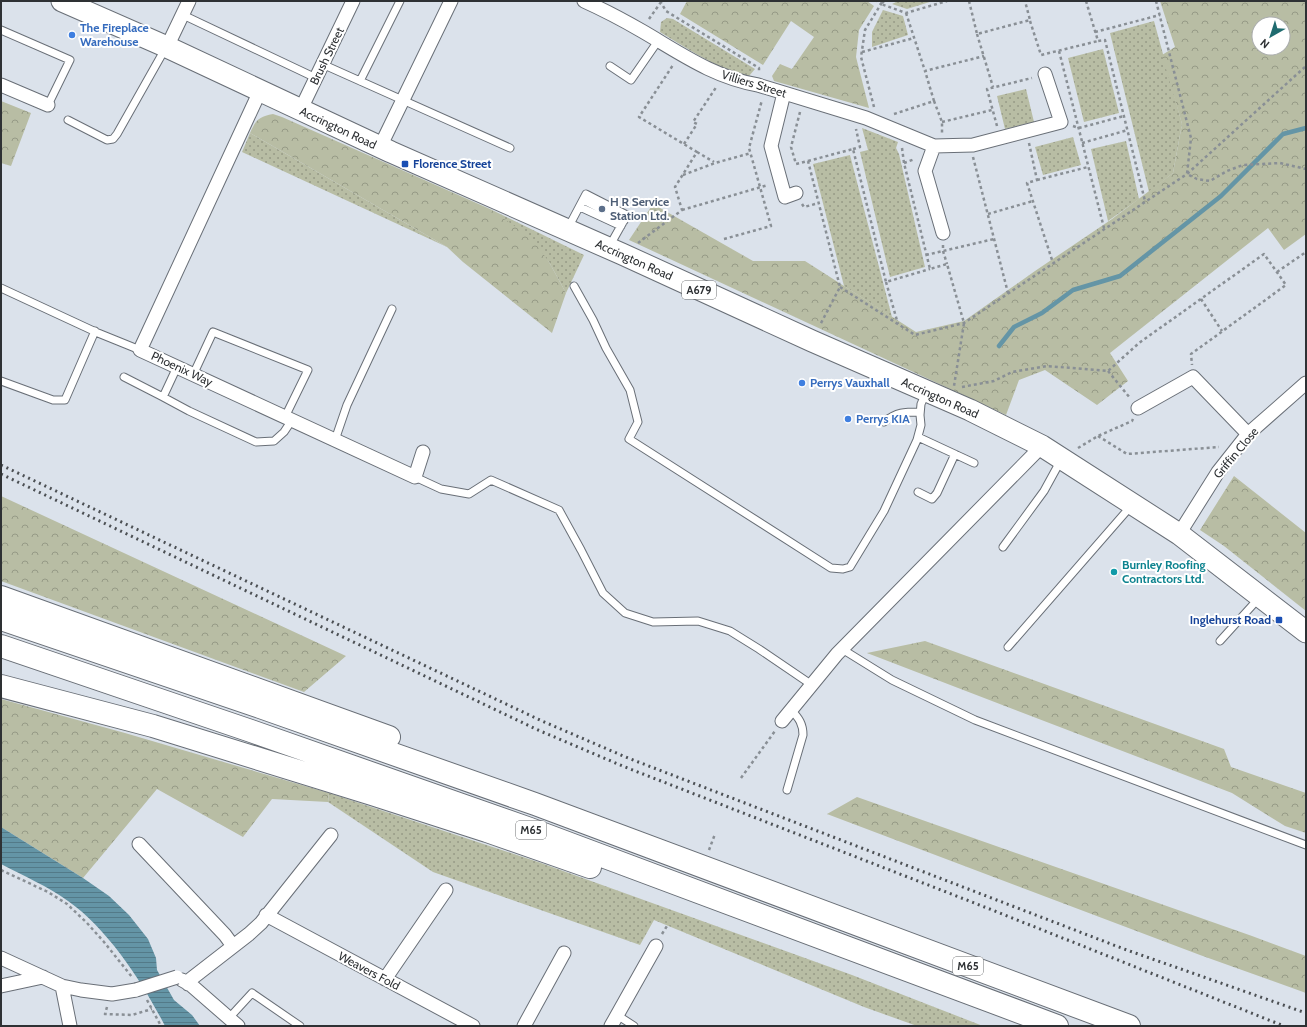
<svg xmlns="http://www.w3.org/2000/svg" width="1307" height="1027" viewBox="0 0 1307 1027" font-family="Cabin,sans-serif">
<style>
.grass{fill:url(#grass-dots)}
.forest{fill:url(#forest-crowns);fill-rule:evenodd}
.water{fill:url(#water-rules)}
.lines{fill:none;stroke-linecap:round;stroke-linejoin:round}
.stream{stroke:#6495a6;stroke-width:4.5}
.service-casing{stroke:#696f77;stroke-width:9}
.minor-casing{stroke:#696f77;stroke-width:15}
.primary-casing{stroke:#696f77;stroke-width:23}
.motorway-casing{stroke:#696f77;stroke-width:24}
.path{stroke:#898f95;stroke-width:2.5;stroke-dasharray:3 3;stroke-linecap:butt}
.service{stroke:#fff;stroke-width:7}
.minor{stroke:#fff;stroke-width:13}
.primary{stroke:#fff;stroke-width:21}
.motorway{stroke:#fff;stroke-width:22}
.rail{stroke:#4c5054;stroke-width:3;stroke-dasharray:2 4;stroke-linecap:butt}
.minor-bridge-casing{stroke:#696f77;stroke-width:15;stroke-linecap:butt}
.minor-bridge{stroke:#fff;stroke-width:13}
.shop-dot{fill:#3f7fe0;stroke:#fff;stroke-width:1.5}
.transit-dot{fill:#1a4fb4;stroke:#fff;stroke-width:1.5}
.service-dot{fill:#5c6f8a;stroke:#fff;stroke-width:1.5}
.culture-dot{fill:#0f9aa8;stroke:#fff;stroke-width:1.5}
.labels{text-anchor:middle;stroke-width:4;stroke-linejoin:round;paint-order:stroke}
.shield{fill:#fff;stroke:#6d6f71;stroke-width:1}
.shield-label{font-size:11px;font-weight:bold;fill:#2e3134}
.shop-label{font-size:12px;font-weight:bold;fill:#366cbe;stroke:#fff;text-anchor:start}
.street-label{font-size:12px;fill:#2e3134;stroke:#fff}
.transit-label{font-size:12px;font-weight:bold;fill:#164399;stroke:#fff;text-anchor:start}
.service-label{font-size:12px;font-weight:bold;fill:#4e5e75;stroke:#fff;text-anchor:start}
.culture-label{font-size:12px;font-weight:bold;fill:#0d838f;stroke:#fff;text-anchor:start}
</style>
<defs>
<pattern id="grass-dots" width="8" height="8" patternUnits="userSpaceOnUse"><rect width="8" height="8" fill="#b8bda4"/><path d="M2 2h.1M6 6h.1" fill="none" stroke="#969a86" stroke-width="1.8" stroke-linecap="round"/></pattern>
<pattern id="forest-crowns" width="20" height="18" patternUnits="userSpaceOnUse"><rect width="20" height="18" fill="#b8bda4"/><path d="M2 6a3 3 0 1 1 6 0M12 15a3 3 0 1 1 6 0" fill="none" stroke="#969a86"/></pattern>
<pattern id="water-rules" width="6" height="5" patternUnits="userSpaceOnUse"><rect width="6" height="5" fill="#6495a6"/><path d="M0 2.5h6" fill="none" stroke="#537a88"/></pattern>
</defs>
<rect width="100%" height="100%" fill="#dbe2eb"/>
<!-- grass -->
<path class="grass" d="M 898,1 L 933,1 L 907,9 L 892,4 Z
M 883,10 L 903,16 L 908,35 L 872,47 L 872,32 Z
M 667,18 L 673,19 L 755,69 L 749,76 C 717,69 688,49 660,32 L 661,22 Z
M 1154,21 L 1182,124 L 1173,173 L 1149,192 L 1110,33 Z
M 1103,49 L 1119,113 L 1084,122 L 1068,58 Z
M 1026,89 L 1034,122 L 1005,129 L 997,96 Z
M 862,128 L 898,142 L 896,148 L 899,154 L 925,267 L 890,277 L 860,152 L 868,150 Z
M 250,133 L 447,247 L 242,152 Z
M 1073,137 L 1081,165 L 1043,175 L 1035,147 Z
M 1126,141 L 1139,199 L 1108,221 L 1091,149 Z
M 850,155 L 892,317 L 844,286 L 813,164 Z
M 490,209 L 584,255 L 566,293 L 549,262 Z
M 329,793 L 541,863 L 852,975 L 983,1026 L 917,1026 L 864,1007 L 654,920 L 640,945 L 433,872 L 328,802 Z"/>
<!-- forest -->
<path class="forest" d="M 687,1 L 867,1 L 874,6 L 859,30 L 856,57 L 869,108 L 774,81 L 772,76 L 780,64 L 792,69 L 814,37 L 791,21 L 763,65 L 680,14 Z
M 1160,1 L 1306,1 L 1306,234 L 1284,250 L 1268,228 L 1110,353 L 1128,381 L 1097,405 L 1045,370 L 1019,380 L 1006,415 L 629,240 L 653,204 L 753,261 L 805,261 L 916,332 L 964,321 L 1035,271 L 1112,219 L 1173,173 L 1182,124 L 1162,55 L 1175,47 ZM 1259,24 L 1283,24 L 1283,48 L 1259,48 Z
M 1,101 L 31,113 L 11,166 L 1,163 Z
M 273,114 L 282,117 L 490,209 L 532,238 L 549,262 L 566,293 L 552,333 L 463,262 L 447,247 L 250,133 C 256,120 258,117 273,114 Z
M 1234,476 L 1306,533 L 1306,611 L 1224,546 L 1200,530 Z
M 1,496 L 346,656 L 304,692 L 1,581 Z
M 925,641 L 1224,749 L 1231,767 L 1306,793 L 1306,833 L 1285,826 L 1232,793 L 867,653 Z
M 1,699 L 125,733 L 329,793 L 328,802 L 272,799 L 243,837 L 157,789 L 83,878 L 1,827 Z
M 857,797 L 1252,936 L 1306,956 L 1306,993 L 1200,955 L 827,814 Z"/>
<!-- water -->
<path class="water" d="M 1,827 L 83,878 L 109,896 L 129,915 L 148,939 L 156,958 L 157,970 L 174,1000 L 192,1015 L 200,1026 L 165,1026 C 143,983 108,929 68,901 C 47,886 24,876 1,864 Z"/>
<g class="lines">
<!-- stream -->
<path class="stream" d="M 999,346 L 1014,327 L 1042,313 L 1073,290 L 1120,276 L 1221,196 L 1283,134 L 1306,128"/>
<defs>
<path id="service" d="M 183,15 L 316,78
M 1,30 L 70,60 L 48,105
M 322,64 L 510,148
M 610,66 L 631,80 L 658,41
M 360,81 L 400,1
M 68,120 L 107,140 L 113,139 L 117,134 L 165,49
M 583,200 L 624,221
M 580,207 L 621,226
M 568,228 L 586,194 L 627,215 L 609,247
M 574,286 L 593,320 L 606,348 L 630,390 L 638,422 L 629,439 L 831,568 L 843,569 L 850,567 L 884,511 L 917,440 L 921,425 L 920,415 L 921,404 L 926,393
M 1,288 L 98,333 L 140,350
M 177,367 L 163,397 L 189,411 L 256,442 L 274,441 L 284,432 L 292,420
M 193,375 L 213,332 L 308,370 L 285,417
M 124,377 L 163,397
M 1,381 L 53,400 L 65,400 L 95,331
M 884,422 C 897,412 904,412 920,412
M 918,437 L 974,463
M 335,440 L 347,405 L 392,309
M 415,477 L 441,489 L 469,494 L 491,480 L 559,510 L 581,550 L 603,593 L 625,613 L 653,622 L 698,621 L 730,631 L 759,649 L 812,685
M 918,492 L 932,499 L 937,493 L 955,454
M 1003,547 L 1044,491 L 1061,460
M 1220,641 L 1259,598
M 1008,647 L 1131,506
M 842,649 L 892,680 L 975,720 L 1306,845
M 787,790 L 803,735 C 803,724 799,718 791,710
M 617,1015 L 634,1026
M 229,1018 L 252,993 L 300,1026"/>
<path id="minor" d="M 584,1 C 604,10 623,20 642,31 C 680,53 713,77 758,85 L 866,118 L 934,146 L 973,145 L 1061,122 L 1045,74
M 167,47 L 189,1
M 1,85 L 48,105
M 260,91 L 140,350 L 415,477 L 423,452
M 784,93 L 771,146 L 785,197 L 796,193
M 300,111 L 353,1
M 934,146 L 925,171 L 943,233
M 380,147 L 451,1
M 1138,408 L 1193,377 L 1248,434
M 1179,534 L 1218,472 L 1248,434 L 1306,383
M 782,721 L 837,654 L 1042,446
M 139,844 L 225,935 L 233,946
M 266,915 L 473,1026
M 1,958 L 62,986 L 81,990 L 112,994 L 136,990
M 385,979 L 446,890
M 182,980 L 191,985 L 238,1026
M 188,984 L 191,979 L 249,934 L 261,923 L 331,835
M 1,986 L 43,977
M 62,986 L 70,1026
M 524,1026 L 564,953
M 611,1026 L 656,946"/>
<path id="primary" d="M 62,1 L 167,47 L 391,152 L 622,254 L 812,341 L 970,410 L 1042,446 L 1179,534 L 1306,632"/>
<path id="motorway" d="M 1,597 L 389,737
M 1,619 L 260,707 L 535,804 L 1129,1026
M 1,646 L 251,731 L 530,829 L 1057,1026
M 1,686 L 153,726 L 372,794 L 487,831 L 590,867"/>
</defs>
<!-- service casing -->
<use href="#service" class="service-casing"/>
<!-- minor casing -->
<use href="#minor" class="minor-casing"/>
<!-- primary casing -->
<use href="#primary" class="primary-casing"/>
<!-- motorway casing -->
<use href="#motorway" class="motorway-casing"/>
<!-- path -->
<path class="path" d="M 660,1 L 666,11 L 759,68 L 759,73
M 884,1 L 881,4 L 906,13 L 947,1
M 969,1 L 977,34 L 1030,20 L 1025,1
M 1086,1 L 1098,41 L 1105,40 L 1145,201
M 1156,1 L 1191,138 L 1187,174 L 1197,179 L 1210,181 L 1227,171 L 1243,165 L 1280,163 L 1306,169
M 906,13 L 925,71 L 984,56
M 649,19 L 661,2
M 1030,21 L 1041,55 L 1098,41
M 1095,32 L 1160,15
M 977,34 L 993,87
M 1059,51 L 1104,228
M 862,52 L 914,38
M 934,101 L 942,122 L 942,134
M 874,107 L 861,57 L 865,30 L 881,4 L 877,1
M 800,112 L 791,147 L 796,164 L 808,161 L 840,287 L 820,325
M 894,114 L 934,101 L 925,71
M 942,122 L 992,110
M 997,126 L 987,89 L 1032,78
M 1073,126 L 1079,128 L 1124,116
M 1029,143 L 1037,180 L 1027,183 L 1053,263
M 1082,143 L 1128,130
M 684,144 L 697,124 L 693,122 L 717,86
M 902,148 L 904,163 L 930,269 L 947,264 L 964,323 L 954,386
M 853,149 L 860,147 L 856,129
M 697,152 L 714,162
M 973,157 L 1008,293
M 808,161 L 853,149 L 886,282 L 930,269
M 904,163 L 915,159
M 683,175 L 715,163 L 751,153
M 1037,180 L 1088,167
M 802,204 L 804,207 L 819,203
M 682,210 L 768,185
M 988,214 L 1033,201
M 724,239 L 771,226 L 749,148 L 762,100
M 638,243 L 682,210 L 675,187 L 697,152 L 639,117 L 673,65
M 943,245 L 943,251 L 947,264
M 926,255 L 994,239
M 1277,272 L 1306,252
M 886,282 L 898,324
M 840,287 L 915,335 L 964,323 L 1187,174 L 1306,66
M 1201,299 L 1222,331
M 1108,371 L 1130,398
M 962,387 L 994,381 L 1012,372 L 1047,366 L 1108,371 L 1139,343 L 1264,254 L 1286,285 L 1191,354 L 1192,365
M 1098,436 L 1127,454 L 1219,447
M 1078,448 L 1098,436 L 1132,421 L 1133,419
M 741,778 L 775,731
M 709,850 L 715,834
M 1,870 L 48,892 L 67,904 L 87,923 L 104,942 L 132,977
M 662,934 L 667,926
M 147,1000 L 161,1026
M 107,1007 L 105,1014 L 132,1015 L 152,1009"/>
<!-- service -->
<use href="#service" class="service"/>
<!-- minor -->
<use href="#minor" class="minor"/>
<!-- primary -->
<use href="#primary" class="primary"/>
<!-- motorway -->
<use href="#motorway" class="motorway"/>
<!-- rail -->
<path class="rail" d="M 1,465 L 542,721 L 628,758 L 1124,949 L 1306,1013
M 1,474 L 538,730 L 625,767 L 977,904 L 1284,1026"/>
<defs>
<path id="minor-bridge" d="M 136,990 L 177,977"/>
</defs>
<!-- minor-bridge casing -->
<use href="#minor-bridge" class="minor-bridge-casing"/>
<!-- minor-bridge -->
<use href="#minor-bridge" class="minor-bridge"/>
</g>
<!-- markers -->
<g class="shop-dot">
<circle cx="72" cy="35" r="4"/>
<circle cx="802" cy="383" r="4"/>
<circle cx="848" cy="419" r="4"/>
</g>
<g class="transit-dot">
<rect x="401" y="160" width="8" height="8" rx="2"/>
<rect x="1275" y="616" width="8" height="8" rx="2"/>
</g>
<circle class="service-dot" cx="602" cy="209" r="4"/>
<circle class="culture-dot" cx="1114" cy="572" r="4"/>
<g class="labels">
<!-- shield labels -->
<g class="shield">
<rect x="682" y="281" width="34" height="18" rx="3"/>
<rect x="516" y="821" width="30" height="18" rx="3"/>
<rect x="953" y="957" width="30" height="18" rx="3"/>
</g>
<g class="shield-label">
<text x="699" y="294">A679</text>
<text x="531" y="834">M65</text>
<text x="968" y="970">M65</text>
</g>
<!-- shop labels -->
<g class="shop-label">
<text x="80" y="32">The Fireplace<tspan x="80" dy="14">Warehouse</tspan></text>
<text x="810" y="387">Perrys Vauxhall</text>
<text x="856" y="423">Perrys KIA</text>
</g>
<!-- street labels -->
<g class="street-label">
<text transform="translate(327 56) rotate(-64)" y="4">Brush Street</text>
<text transform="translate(754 84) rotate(17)" y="4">Villiers Street</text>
<text transform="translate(338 128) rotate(25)" y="4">Accrington Road</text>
<text transform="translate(634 260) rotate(24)" y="4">Accrington Road</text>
<text transform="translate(182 369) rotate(25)" y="4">Phoenix Way</text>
<text transform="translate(940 398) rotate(24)" y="4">Accrington Road</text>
<text transform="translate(1236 453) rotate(-50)" y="4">Griffin Close</text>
<text transform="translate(369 971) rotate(28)" y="4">Weavers Fold</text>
</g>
<!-- transit labels -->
<g class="transit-label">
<text x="413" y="168">Florence Street</text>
<text x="1271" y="624" text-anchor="end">Inglehurst Road</text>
</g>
<!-- service labels -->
<g class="service-label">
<text x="610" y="206">H R Service<tspan x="610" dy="14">Station Ltd.</tspan></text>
</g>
<!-- culture labels -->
<g class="culture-label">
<text x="1122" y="569">Burnley Roofing<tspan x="1122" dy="14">Contractors Ltd.</tspan></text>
</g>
</g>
<!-- border -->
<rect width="1307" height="1027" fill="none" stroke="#2e3134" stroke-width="4"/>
<!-- north arrow -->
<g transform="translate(1271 36) rotate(219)"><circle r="19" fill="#ffffff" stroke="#abadae"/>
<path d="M0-3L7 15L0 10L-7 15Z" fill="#1f6b6f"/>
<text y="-6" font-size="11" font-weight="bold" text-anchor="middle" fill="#2e3134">N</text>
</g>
</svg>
